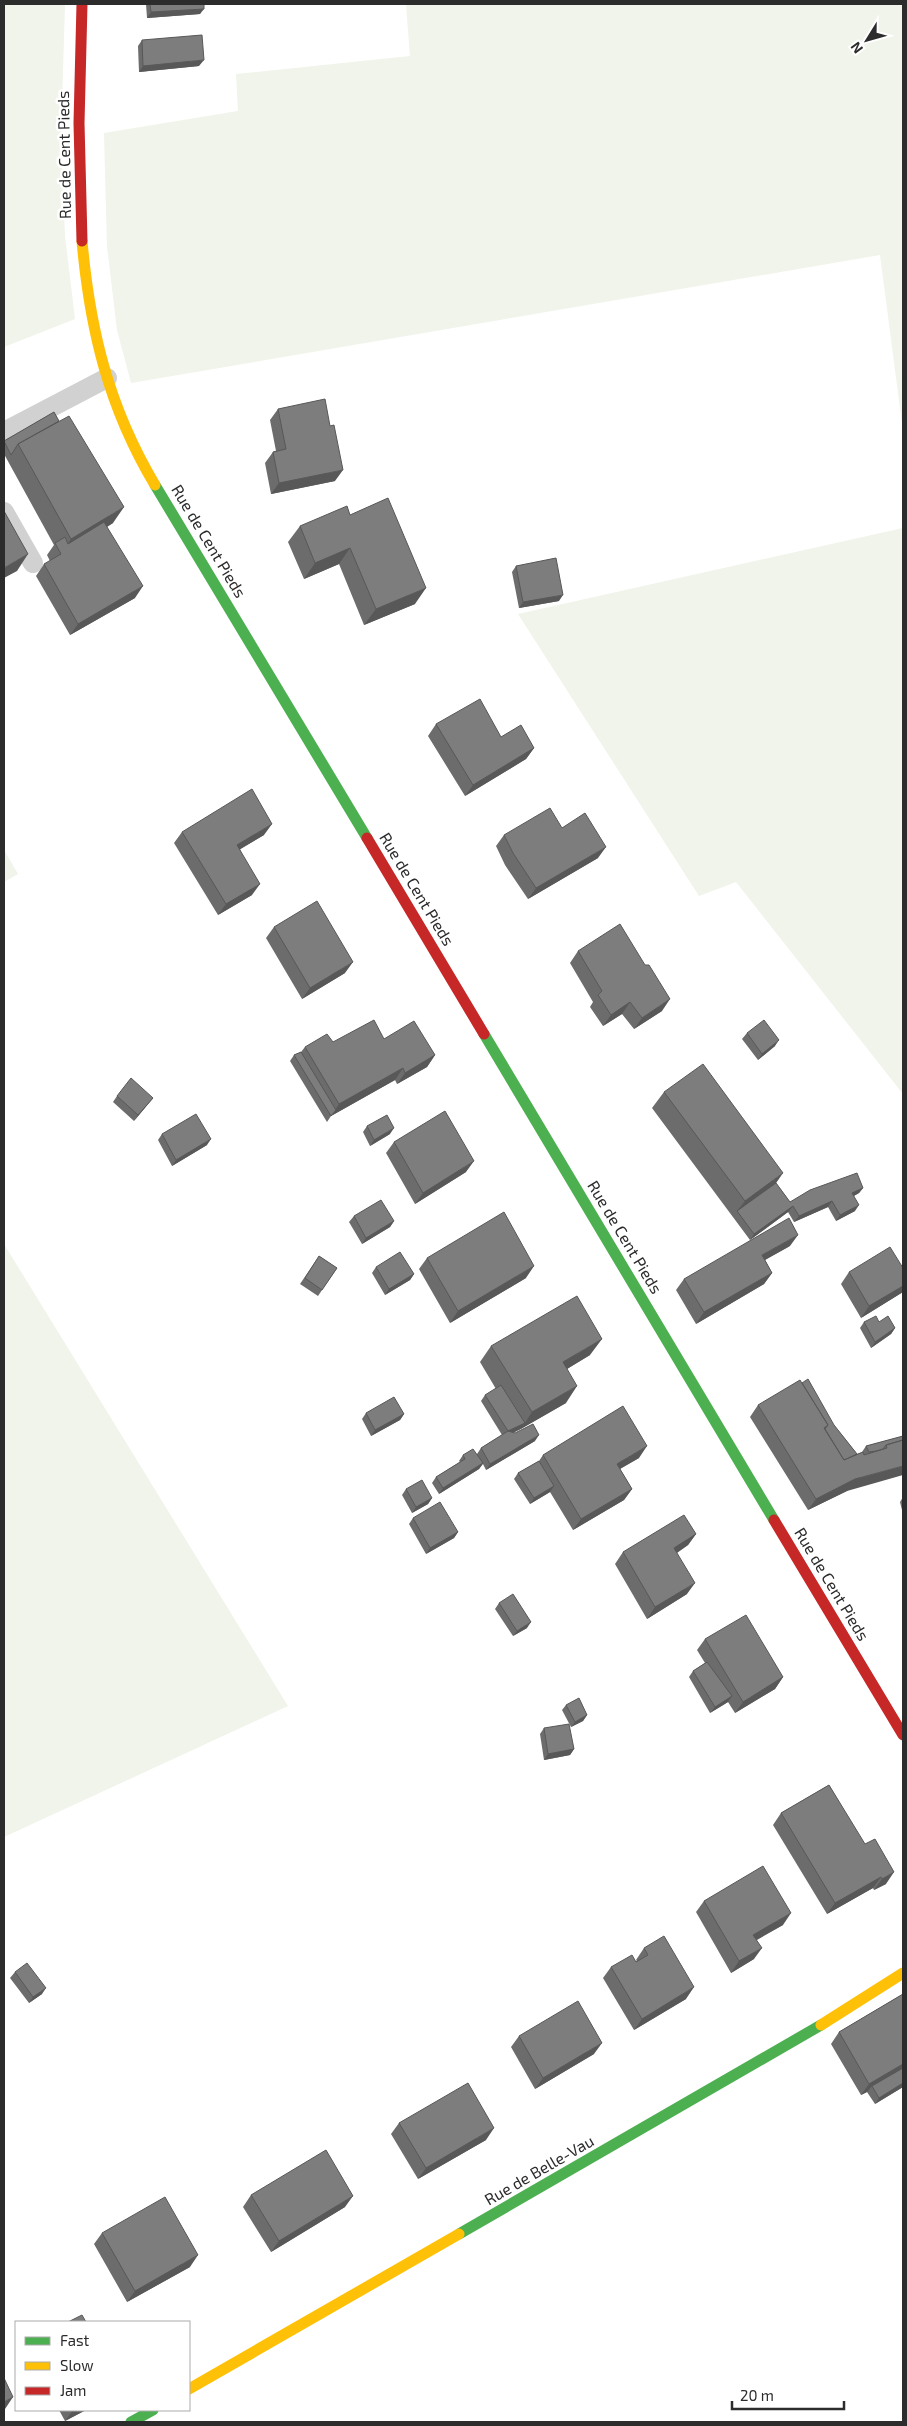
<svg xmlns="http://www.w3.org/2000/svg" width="907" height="2426" viewBox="0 0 907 2426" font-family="'Exo 2',sans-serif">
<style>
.green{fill:#f0f4ea}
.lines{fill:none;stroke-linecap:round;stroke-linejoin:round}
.lane{stroke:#d1d1d1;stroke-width:20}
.fast{stroke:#4caf50;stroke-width:11}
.slow{stroke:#ffc107;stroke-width:11}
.jam{stroke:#c62828;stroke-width:11}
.wall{fill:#6c6c6c}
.shaded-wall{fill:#585858}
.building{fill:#7d7d7d;stroke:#585858}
.labels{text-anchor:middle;stroke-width:5;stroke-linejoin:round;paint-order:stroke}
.street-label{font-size:16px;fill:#2c2c2c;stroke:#fff}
</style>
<rect width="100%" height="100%" fill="#fff"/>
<!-- green -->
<path class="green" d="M 4,4 L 65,4 L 61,137 L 65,236 L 75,319 L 4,347 Z
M 406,4 L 903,4 L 903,431 L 880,255 L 131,383 L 117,330 L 107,246 L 104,133 L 238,111 L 236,74 L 410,56 Z
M 903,528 L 903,1094 L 736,882 L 699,896 L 518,614 Z
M 4,850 L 18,874 L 4,882 Z
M 4,1244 L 288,1706 L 4,1837 Z"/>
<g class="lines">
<!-- lane -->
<path class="lane" d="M 4,432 L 107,378
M 4,512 L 33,563"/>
<!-- fast -->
<path class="fast" d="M 155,485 L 367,838
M 484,1034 L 774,1520
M 459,2234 L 821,2025
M 131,2422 L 153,2410"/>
<!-- slow -->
<path class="slow" d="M 82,241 C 90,331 109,408 155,485
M 821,2025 L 903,1973
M 189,2389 L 459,2234"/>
<!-- jam -->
<path class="jam" d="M 82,4 L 79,123 L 82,241
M 367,838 L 484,1034
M 774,1520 L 903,1735"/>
</g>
<!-- wall -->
<path class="wall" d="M 146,4 L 204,4 L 200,14 L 147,18 Z
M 142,40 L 199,66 L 139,72 L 138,46 Z
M 278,409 L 335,481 L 271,494 L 265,463 L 273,452 L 276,451 L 270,420 Z
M 54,412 L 113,523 L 107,527 L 135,598 L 70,635 L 36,576 L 44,564 L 50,561 L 47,555 L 54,545 L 4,454 L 4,441 Z
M 350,515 L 415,604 L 364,625 L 339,564 L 304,579 L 288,542 L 300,526 Z
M 516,566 L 559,601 L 519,608 L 512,572 Z
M 436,724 L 501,737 L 534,748 L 526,759 L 465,796 L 428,736 Z
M 562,828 L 598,858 L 528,899 L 505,865 L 496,846 L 504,835 Z
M 182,832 L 264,835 L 240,849 L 252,895 L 218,915 L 174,843 Z
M 274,927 L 345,973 L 302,999 L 266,938 Z
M 578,951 L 662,1011 L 634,1029 L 622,1014 L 603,1026 L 590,1007 L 593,1002 L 570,963 Z
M 747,1033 L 775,1046 L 758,1060 L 742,1039 Z
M 384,1039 L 435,1055 L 427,1067 L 397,1084 L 395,1080 L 331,1116 L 327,1122 L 290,1061 L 294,1055 L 301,1052 L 305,1047 L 333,1042 Z
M 664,1092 L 776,1183 L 790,1202 L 863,1188 L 859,1193 L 854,1196 L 855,1211 L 836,1221 L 828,1207 L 794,1222 L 788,1212 L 750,1240 L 652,1108 Z
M 117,1096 L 153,1098 L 134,1121 L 113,1102 Z
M 367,1126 L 390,1134 L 370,1146 L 363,1132 Z
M 162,1134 L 207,1145 L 172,1166 L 158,1140 Z
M 394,1142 L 466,1172 L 415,1204 L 386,1153 Z
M 354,1216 L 394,1221 L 390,1227 L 362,1244 L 349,1222 Z
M 790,1246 L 765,1260 L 772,1273 L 764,1284 L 696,1324 L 676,1290 L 684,1279 Z
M 319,1256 L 337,1268 L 318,1296 L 300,1284 Z
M 427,1258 L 526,1278 L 450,1323 L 419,1269 Z
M 376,1267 L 414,1274 L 410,1280 L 385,1295 L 372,1273 Z
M 903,1268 L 903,1292 L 861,1318 L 841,1284 L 849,1272 Z
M 864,1322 L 879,1322 L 895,1328 L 891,1334 L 871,1348 L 860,1328 Z
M 491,1346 L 590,1355 L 567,1369 L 566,1403 L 513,1433 L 535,1441 L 486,1470 L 483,1464 L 479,1469 L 439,1494 L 432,1483 L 436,1477 L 460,1462 L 459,1461 L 463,1455 L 477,1454 L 481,1448 L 502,1435 L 481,1401 L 485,1395 L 496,1389 L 480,1362 Z
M 758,1405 L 834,1425 L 857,1454 L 862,1452 L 866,1446 L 903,1436 L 847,1491 L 808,1510 L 750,1417 Z
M 366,1413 L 404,1414 L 400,1420 L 371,1436 L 362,1419 Z
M 543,1455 L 639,1458 L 620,1469 L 632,1489 L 624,1500 L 573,1530 L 550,1492 L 530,1504 L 514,1479 L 518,1473 L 539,1461 Z
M 406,1489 L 432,1498 L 428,1504 L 412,1513 L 402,1495 Z
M 903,1497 L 903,1514 L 900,1502 Z
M 413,1518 L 458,1532 L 454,1538 L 426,1554 L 409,1524 Z
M 696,1534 L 688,1545 L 677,1553 L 687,1594 L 647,1619 L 615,1564 L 623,1552 Z
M 499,1603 L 527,1628 L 513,1636 L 495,1609 Z
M 705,1639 L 783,1677 L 775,1689 L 735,1713 L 728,1702 L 710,1713 L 689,1677 L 693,1671 L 705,1663 L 697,1650 Z
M 566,1705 L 587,1715 L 583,1721 L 571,1727 L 562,1710 Z
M 544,1728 L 574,1749 L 570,1755 L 544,1760 L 540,1734 Z
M 829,1785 L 886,1884 L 874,1890 L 873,1888 L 827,1914 L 773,1825 L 781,1813 Z
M 704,1901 L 783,1925 L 757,1940 L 754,1959 L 731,1973 L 696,1912 Z
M 644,1948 L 686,1999 L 634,2030 L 603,1978 L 611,1967 L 637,1961 L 636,1960 Z
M 15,1972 L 42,1994 L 29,2003 L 10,1978 Z
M 903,1994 L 903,2087 L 875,2104 L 867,2092 L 861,2095 L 831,2044 L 839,2032 Z
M 519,2036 L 594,2054 L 535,2089 L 511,2047 Z
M 399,2123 L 486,2140 L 418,2179 L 391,2134 Z
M 251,2195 L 345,2207 L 271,2252 L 243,2207 Z
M 102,2233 L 190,2267 L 127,2302 L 94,2244 Z
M 59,2410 L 86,2410 L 65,2421 Z"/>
<!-- shaded-wall -->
<path class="shaded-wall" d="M 204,9 L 200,14 L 147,18 L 151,12 Z
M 204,60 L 199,66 L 139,72 L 143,66 Z
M 343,470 L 335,481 L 271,494 L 279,483 Z
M 124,507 L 113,523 L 60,555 L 71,539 Z
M 350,548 L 339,564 L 304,579 L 315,563 Z
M 28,554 L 17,571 L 4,578 L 4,568 Z
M 143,586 L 135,598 L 70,635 L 78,624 Z
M 426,588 L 415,604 L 364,625 L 376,609 Z
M 563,595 L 559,601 L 519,608 L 523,602 Z
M 534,748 L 526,759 L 465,796 L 473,785 Z
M 272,824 L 264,835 L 229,856 L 237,845 Z
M 606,847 L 598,858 L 528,899 L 536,888 Z
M 260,884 L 252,895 L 218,915 L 226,904 Z
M 353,962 L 345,973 L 302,999 L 310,988 Z
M 670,999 L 662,1011 L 634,1029 L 642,1018 Z
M 630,1002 L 622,1014 L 603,1026 L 611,1015 Z
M 779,1040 L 775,1046 L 758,1060 L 762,1054 Z
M 435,1055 L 427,1067 L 397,1084 L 405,1073 Z
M 403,1068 L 395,1080 L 331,1116 L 327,1122 L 339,1104 Z
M 153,1098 L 149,1103 L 134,1121 L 138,1115 Z
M 394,1128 L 390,1134 L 370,1146 L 374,1140 Z
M 211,1139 L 207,1145 L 172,1166 L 176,1160 Z
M 474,1161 L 466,1172 L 415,1204 L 423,1193 Z
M 783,1173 L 772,1189 L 737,1211 L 745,1201 Z
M 863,1188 L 859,1193 L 848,1199 L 852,1193 Z
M 832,1201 L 828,1207 L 794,1222 L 799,1216 Z
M 859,1205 L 855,1211 L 836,1221 L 840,1215 Z
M 793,1206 L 788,1212 L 750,1240 L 754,1234 Z
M 394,1221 L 390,1227 L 362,1244 L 366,1238 Z
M 798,1235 L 790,1246 L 754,1266 L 762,1255 Z
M 534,1266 L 526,1278 L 450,1323 L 458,1311 Z
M 772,1273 L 764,1284 L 696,1324 L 704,1312 Z
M 414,1274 L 410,1280 L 385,1295 L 389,1289 Z
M 903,1286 L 903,1292 L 861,1318 L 869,1306 Z
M 895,1328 L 891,1334 L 871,1348 L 875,1342 Z
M 602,1339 L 590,1355 L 552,1378 L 563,1362 Z
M 577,1386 L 566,1403 L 521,1429 L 532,1412 Z
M 404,1414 L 400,1420 L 371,1436 L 375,1430 Z
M 525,1423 L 521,1429 L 504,1437 L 508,1431 Z
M 539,1435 L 535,1441 L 486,1470 L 490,1464 Z
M 647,1446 L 639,1458 L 609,1475 L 617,1464 Z
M 483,1463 L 479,1469 L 439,1494 L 443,1488 Z
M 903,1466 L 903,1475 L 847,1491 L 808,1510 L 816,1499 L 855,1479 Z
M 554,1486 L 550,1492 L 530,1504 L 534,1498 Z
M 632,1489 L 624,1500 L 573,1530 L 581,1519 Z
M 432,1498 L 428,1504 L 412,1513 L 416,1507 Z
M 458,1532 L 454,1538 L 426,1554 L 430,1548 Z
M 696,1534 L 688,1545 L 666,1560 L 674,1548 Z
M 695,1583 L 687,1594 L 647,1619 L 655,1607 Z
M 531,1622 L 527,1628 L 513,1636 L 517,1631 Z
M 783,1677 L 775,1689 L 735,1713 L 743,1702 Z
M 732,1696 L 728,1702 L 710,1713 L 715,1707 Z
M 587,1715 L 583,1721 L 571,1727 L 575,1722 Z
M 574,1749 L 570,1755 L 544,1760 L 548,1754 Z
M 894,1872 L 886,1884 L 874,1890 L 882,1879 Z
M 881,1877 L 873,1888 L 827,1914 L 835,1903 Z
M 791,1913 L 783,1925 L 745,1946 L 753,1935 Z
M 762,1948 L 754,1959 L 731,1973 L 739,1961 Z
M 694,1987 L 686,1999 L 634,2030 L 642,2019 Z
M 46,1988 L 42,1994 L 29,2003 L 33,1997 Z
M 602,2043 L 594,2054 L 535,2089 L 543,2078 Z
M 903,2064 L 903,2070 L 872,2086 L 867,2092 L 861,2095 L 869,2084 Z
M 903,2083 L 903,2087 L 875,2104 L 879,2098 Z
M 494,2128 L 486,2140 L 418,2179 L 426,2168 Z
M 353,2196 L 345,2207 L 271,2252 L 279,2241 Z
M 198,2255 L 190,2267 L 127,2302 L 135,2291 Z
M 13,2397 L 5,2409 L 4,2409 L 4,2402 Z
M 73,2410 L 86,2410 L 65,2421 Z"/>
<!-- building -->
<path class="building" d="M 150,4 L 204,4 L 204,9 L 151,12 Z
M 202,35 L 204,60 L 143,66 L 142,40 Z
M 325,399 L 330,426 L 334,425 L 343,470 L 279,483 L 273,452 L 286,449 L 278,409 Z
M 54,412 L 59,421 L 18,444 L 11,455 L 4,441 Z
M 69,416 L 124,507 L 71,539 L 18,444 Z
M 388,498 L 426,588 L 376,609 L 350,548 L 315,563 L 300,526 L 347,506 L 350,515 Z
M 4,511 L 28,554 L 4,568 Z
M 104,522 L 143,586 L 78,624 L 44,564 L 61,554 L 55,543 L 65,537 L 68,544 Z
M 556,558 L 563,595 L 523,602 L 516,566 Z
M 480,699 L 501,737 L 521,725 L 534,748 L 473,785 L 436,724 Z
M 252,789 L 272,824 L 237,845 L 260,884 L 226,904 L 182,832 Z
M 550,808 L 562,828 L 585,813 L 606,847 L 536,888 L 513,853 L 504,835 Z
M 317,901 L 353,962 L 310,988 L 274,927 Z
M 620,924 L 645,965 L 649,965 L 670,999 L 642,1018 L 630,1002 L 611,1015 L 598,995 L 602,991 L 578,951 Z
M 374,1020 L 384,1039 L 414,1021 L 435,1055 L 405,1073 L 403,1068 L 339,1104 L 305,1047 L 327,1034 L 333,1042 Z
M 764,1020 L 779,1040 L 762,1054 L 747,1033 Z
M 301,1052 L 336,1110 L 331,1116 L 294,1055 Z
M 703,1064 L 783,1173 L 745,1201 L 664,1092 Z
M 131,1078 L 153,1098 L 138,1115 L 117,1096 Z
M 445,1111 L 474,1161 L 423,1193 L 394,1142 Z
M 196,1114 L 211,1139 L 176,1160 L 162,1134 Z
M 387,1115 L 394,1128 L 374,1140 L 367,1126 Z
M 857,1173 L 863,1188 L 852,1193 L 859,1205 L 840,1215 L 832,1201 L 799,1216 L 793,1206 L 754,1234 L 737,1211 L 776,1183 L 790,1202 L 810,1190 Z
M 381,1200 L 394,1221 L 366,1238 L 354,1216 Z
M 504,1212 L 534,1266 L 458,1311 L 427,1258 Z
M 789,1218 L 798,1235 L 762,1255 L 772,1273 L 704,1312 L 684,1279 Z
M 890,1247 L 903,1268 L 903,1286 L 869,1306 L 849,1272 Z
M 400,1252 L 414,1274 L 389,1289 L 376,1267 Z
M 319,1256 L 337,1268 L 322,1290 L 305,1278 Z
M 577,1296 L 602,1339 L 563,1362 L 577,1386 L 532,1412 L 491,1346 Z
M 876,1316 L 879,1322 L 888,1316 L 895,1328 L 875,1342 L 864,1322 Z
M 808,1379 L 834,1425 L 857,1454 L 844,1460 L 825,1429 L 828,1425 L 802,1383 Z
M 800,1380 L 828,1425 L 824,1428 L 844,1460 L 863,1452 L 864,1455 L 887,1448 L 886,1445 L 903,1440 L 903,1466 L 855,1479 L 816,1499 L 758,1405 Z
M 501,1385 L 525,1423 L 508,1431 L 485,1395 Z
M 394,1397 L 404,1414 L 375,1430 L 366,1413 Z
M 623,1406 L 647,1446 L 617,1464 L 632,1489 L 581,1519 L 543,1455 Z
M 533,1424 L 539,1435 L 490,1464 L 481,1448 L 508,1431 L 515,1433 Z
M 903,1436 L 903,1440 L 886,1445 L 883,1449 L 876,1451 L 869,1452 L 866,1446 Z
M 473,1449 L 483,1463 L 443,1488 L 436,1477 L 465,1459 L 463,1455 Z
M 539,1461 L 554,1486 L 534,1498 L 518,1473 Z
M 422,1480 L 432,1498 L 416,1507 L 406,1489 Z
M 440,1502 L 458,1532 L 430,1548 L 413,1518 Z
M 684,1515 L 696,1534 L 674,1548 L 695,1583 L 655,1607 L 623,1552 Z
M 513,1594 L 531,1622 L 517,1631 L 499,1603 Z
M 746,1615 L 783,1677 L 743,1702 L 705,1639 Z
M 707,1662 L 732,1696 L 715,1707 L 693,1671 Z
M 579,1698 L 587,1715 L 575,1722 L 566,1705 Z
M 569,1724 L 574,1749 L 548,1754 L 544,1728 Z
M 829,1785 L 865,1844 L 875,1839 L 894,1872 L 882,1879 L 881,1877 L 835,1903 L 781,1813 Z
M 763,1866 L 791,1913 L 753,1935 L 762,1948 L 739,1961 L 704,1901 Z
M 664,1936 L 694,1987 L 642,2019 L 611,1967 L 632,1955 L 636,1962 L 648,1955 L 644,1948 Z
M 27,1963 L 46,1988 L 33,1997 L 15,1972 Z
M 903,1994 L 903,2064 L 869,2084 L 839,2032 Z
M 578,2001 L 602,2043 L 543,2078 L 519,2036 Z
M 903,2068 L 903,2083 L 879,2098 L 872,2086 Z
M 468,2083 L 494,2128 L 426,2168 L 399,2123 Z
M 326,2150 L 353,2196 L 279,2241 L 251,2195 Z
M 165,2197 L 198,2255 L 135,2291 L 102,2233 Z
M 82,2315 L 86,2322 L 68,2322 Z
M 4,2378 L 13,2397 L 4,2402 Z"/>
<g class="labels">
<!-- street labels -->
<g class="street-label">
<text transform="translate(64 155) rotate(-91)" y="6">Rue de Cent Pieds</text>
<text transform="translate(209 541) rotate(59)" y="6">Rue de Cent Pieds</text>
<text transform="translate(417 889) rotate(59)" y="6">Rue de Cent Pieds</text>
<text transform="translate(625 1237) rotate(59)" y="6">Rue de Cent Pieds</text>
<text transform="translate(832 1584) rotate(59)" y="6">Rue de Cent Pieds</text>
<text transform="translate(539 2170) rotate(-30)" y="6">Rue de Belle-Vau</text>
</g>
</g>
<!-- border -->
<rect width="907" height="2426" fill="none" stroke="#2c2c2c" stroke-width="10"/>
<!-- legend -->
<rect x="15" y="2321" width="175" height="90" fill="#ffffff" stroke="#ababab"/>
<rect x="25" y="2337" width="25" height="8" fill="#4caf50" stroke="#ababab"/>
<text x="60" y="2346" font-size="15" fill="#2c2c2c">Fast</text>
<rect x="25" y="2362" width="25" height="8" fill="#ffc107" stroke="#ababab"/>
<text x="60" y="2371" font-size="15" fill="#2c2c2c">Slow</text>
<rect x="25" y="2387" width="25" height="8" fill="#c62828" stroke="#ababab"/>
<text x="60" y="2396" font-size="15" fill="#2c2c2c">Jam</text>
<!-- north arrow -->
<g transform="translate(867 40) rotate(233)" stroke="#ffffff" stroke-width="4" paint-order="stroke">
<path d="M0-4L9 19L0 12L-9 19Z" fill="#2c2c2c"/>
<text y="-8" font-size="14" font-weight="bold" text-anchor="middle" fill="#2c2c2c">N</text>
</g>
<!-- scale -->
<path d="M732 2401v8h112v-8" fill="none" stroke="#2c2c2c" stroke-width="2.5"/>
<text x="740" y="2401" font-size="15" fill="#2c2c2c" stroke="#ffffff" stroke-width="4" paint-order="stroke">20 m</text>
</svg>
